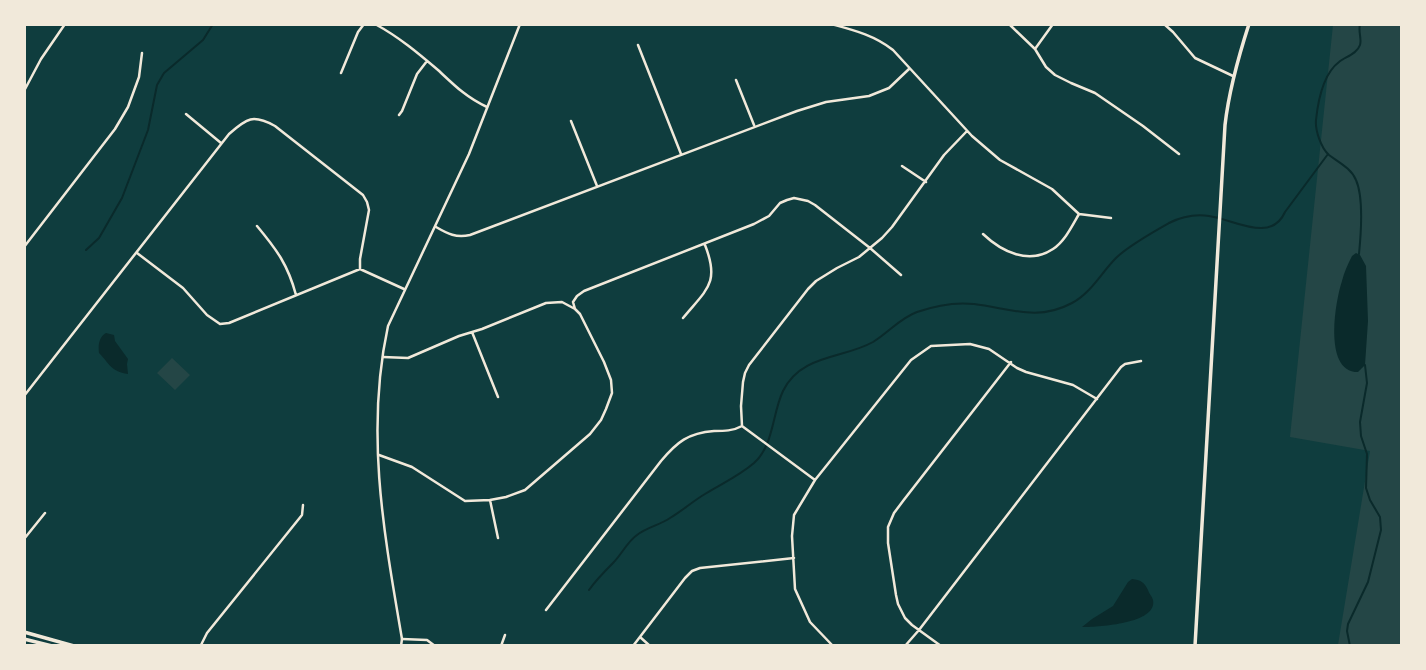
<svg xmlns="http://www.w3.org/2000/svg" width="1426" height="670" viewBox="0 0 1426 670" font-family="Lato,sans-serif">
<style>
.green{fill:#244646}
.water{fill:#0a2a2b}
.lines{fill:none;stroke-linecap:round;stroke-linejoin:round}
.stream{stroke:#0a2a2b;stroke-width:2}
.minor{stroke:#f1e9da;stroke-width:2.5}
.tertiary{stroke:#f1e9da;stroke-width:2.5}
.secondary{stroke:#f1e9da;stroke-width:3.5}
</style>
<rect width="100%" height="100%" fill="#0f3d3e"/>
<!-- green -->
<path class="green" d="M 1333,25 L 1401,25 L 1401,645 L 1338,645 L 1370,451 L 1290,437 Z
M 172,358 L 190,375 L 175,390 L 157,373 Z"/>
<!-- water -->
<path class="water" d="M 1356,253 L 1360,255 L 1366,266 L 1368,321 L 1365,365 L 1358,372 C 1323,372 1335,302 1342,281 C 1344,272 1348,264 1352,256 Z
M 106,333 L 114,335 L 115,341 L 128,359 L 127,364 L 128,374 C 110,371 110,364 99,353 C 98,345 99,337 106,333 Z
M 1132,579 C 1141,580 1144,582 1148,590 C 1149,594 1152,596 1153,600 C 1158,624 1096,627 1082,627 L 1092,619 L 1113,606 L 1128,582 Z"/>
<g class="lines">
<!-- stream -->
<path class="stream" d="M 86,250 L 99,238 L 122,198 L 148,130 L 157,85 L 164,73 L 203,40 L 213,24
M 1359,254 C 1361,234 1364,198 1356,180 C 1351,168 1338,162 1329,155 C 1321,148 1315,130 1316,120 C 1318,101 1323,74 1339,62 C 1345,57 1357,54 1360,45 C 1362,39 1358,32 1360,24
M 589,590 C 596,580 604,572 613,563 C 622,554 627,542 637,535 C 647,527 660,525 670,518 C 682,511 693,501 705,494 C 721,484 739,476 754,463 C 774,445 772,414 783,391 C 801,354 843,359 873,342 C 888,333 900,318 917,312 C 934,306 956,302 974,304 C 1009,308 1037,322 1072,303 C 1091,293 1101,273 1116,258 C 1128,246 1153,232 1169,223 C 1181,217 1195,214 1209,216 C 1233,219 1271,244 1285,212 L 1328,154
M 1350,646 L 1347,631 L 1348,624 L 1368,582 L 1381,530 L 1380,517 L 1370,500 L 1366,488 L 1367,454 L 1361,436 L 1360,422 L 1367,383 L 1365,365"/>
<!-- minor -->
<path class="minor" d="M 375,24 C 399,37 418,53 438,70 C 454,85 467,98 487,107
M 831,24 C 853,30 874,35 893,50 L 972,136 L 1000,160 L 1052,189 L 1079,214 L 1111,218
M 1009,24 L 1035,49 L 1046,67 L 1055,75 L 1071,83 L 1095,93 L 1143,126 L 1179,154
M 1164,24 L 1173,32 L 1195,58 L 1233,76
M 638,45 L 681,154
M 1035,49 L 1053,24
M 341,73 L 358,32 L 364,24
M 736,80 L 754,125
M 24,91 L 41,59 L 65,24
M 186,114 L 221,143
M 399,115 L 402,111 L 417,74 L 427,61
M 571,121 L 597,186
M 902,166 L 926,182
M 257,226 C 277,250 288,265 296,295
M 436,227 C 448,234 456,238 470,235 L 797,111 L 826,102 L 869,96 L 889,88 L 909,69
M 983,234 C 1002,252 1029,265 1053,249 C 1065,241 1072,226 1079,214
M 24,247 L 115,129 L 128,107 L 139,77 L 142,53
M 137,253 L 183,288 L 207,315 L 220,324 L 229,323 L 360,269 L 404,289
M 575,309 L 573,302 L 577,296 L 584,291 L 754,224 L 769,216 L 780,203 L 787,200 L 794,198 L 808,201 L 815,205 L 870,248 L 901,275
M 683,318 C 707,289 720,283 705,245
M 472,332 L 498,397
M 24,396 L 229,134 C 247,118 253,114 275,126 L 363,195 L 367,202 L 369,210 L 360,259 L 360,269
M 742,426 L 741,406 L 743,382 L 745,373 L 749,365 L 808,289 L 816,281 L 837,268 L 859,257 L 882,238 L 892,227 L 944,155 L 967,131
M 742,426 L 815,480
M 379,455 L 412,467 L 465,501 L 490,500 L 506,497 L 525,490 L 590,434 L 601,420 L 606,409 L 612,393 L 611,380 L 604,362 L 580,314 L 575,309 L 562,302 L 546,303 L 482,329 L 459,336 L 408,358 L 383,357
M 490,500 L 498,538
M 24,539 L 45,513
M 546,610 L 661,461 C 677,442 688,433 714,431 C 724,431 733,431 742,426
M 640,637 L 650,646
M 402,639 L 427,640 L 435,646
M 201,645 L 207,633 L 302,515 L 303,505
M 501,646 L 505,635
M 633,646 L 685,578 L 692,571 L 700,568 L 794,558
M 833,646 L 810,622 L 795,589 L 792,536 L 794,515 L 815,480 L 911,360 L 931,346 L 970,344 L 989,349 L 1017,368 L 1026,372 L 1073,385 L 1097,399
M 905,646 L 919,630 L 1121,367 L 1125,364 L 1141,361
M 941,646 L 912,625 L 905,618 L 898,604 L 896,595 L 888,543 L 888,527 L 894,513 L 903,501 L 1011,362"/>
<!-- tertiary -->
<path class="tertiary" d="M 401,646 L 402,639 C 384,534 365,432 388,326 L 469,154 L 520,24"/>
<!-- secondary -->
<path class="secondary" d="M 24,632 L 74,646
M 24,639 L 52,646
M 1195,646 L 1225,125 C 1229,90 1238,58 1249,24"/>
</g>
<!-- border -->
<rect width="1426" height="670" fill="none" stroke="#f1e9da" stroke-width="52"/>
</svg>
